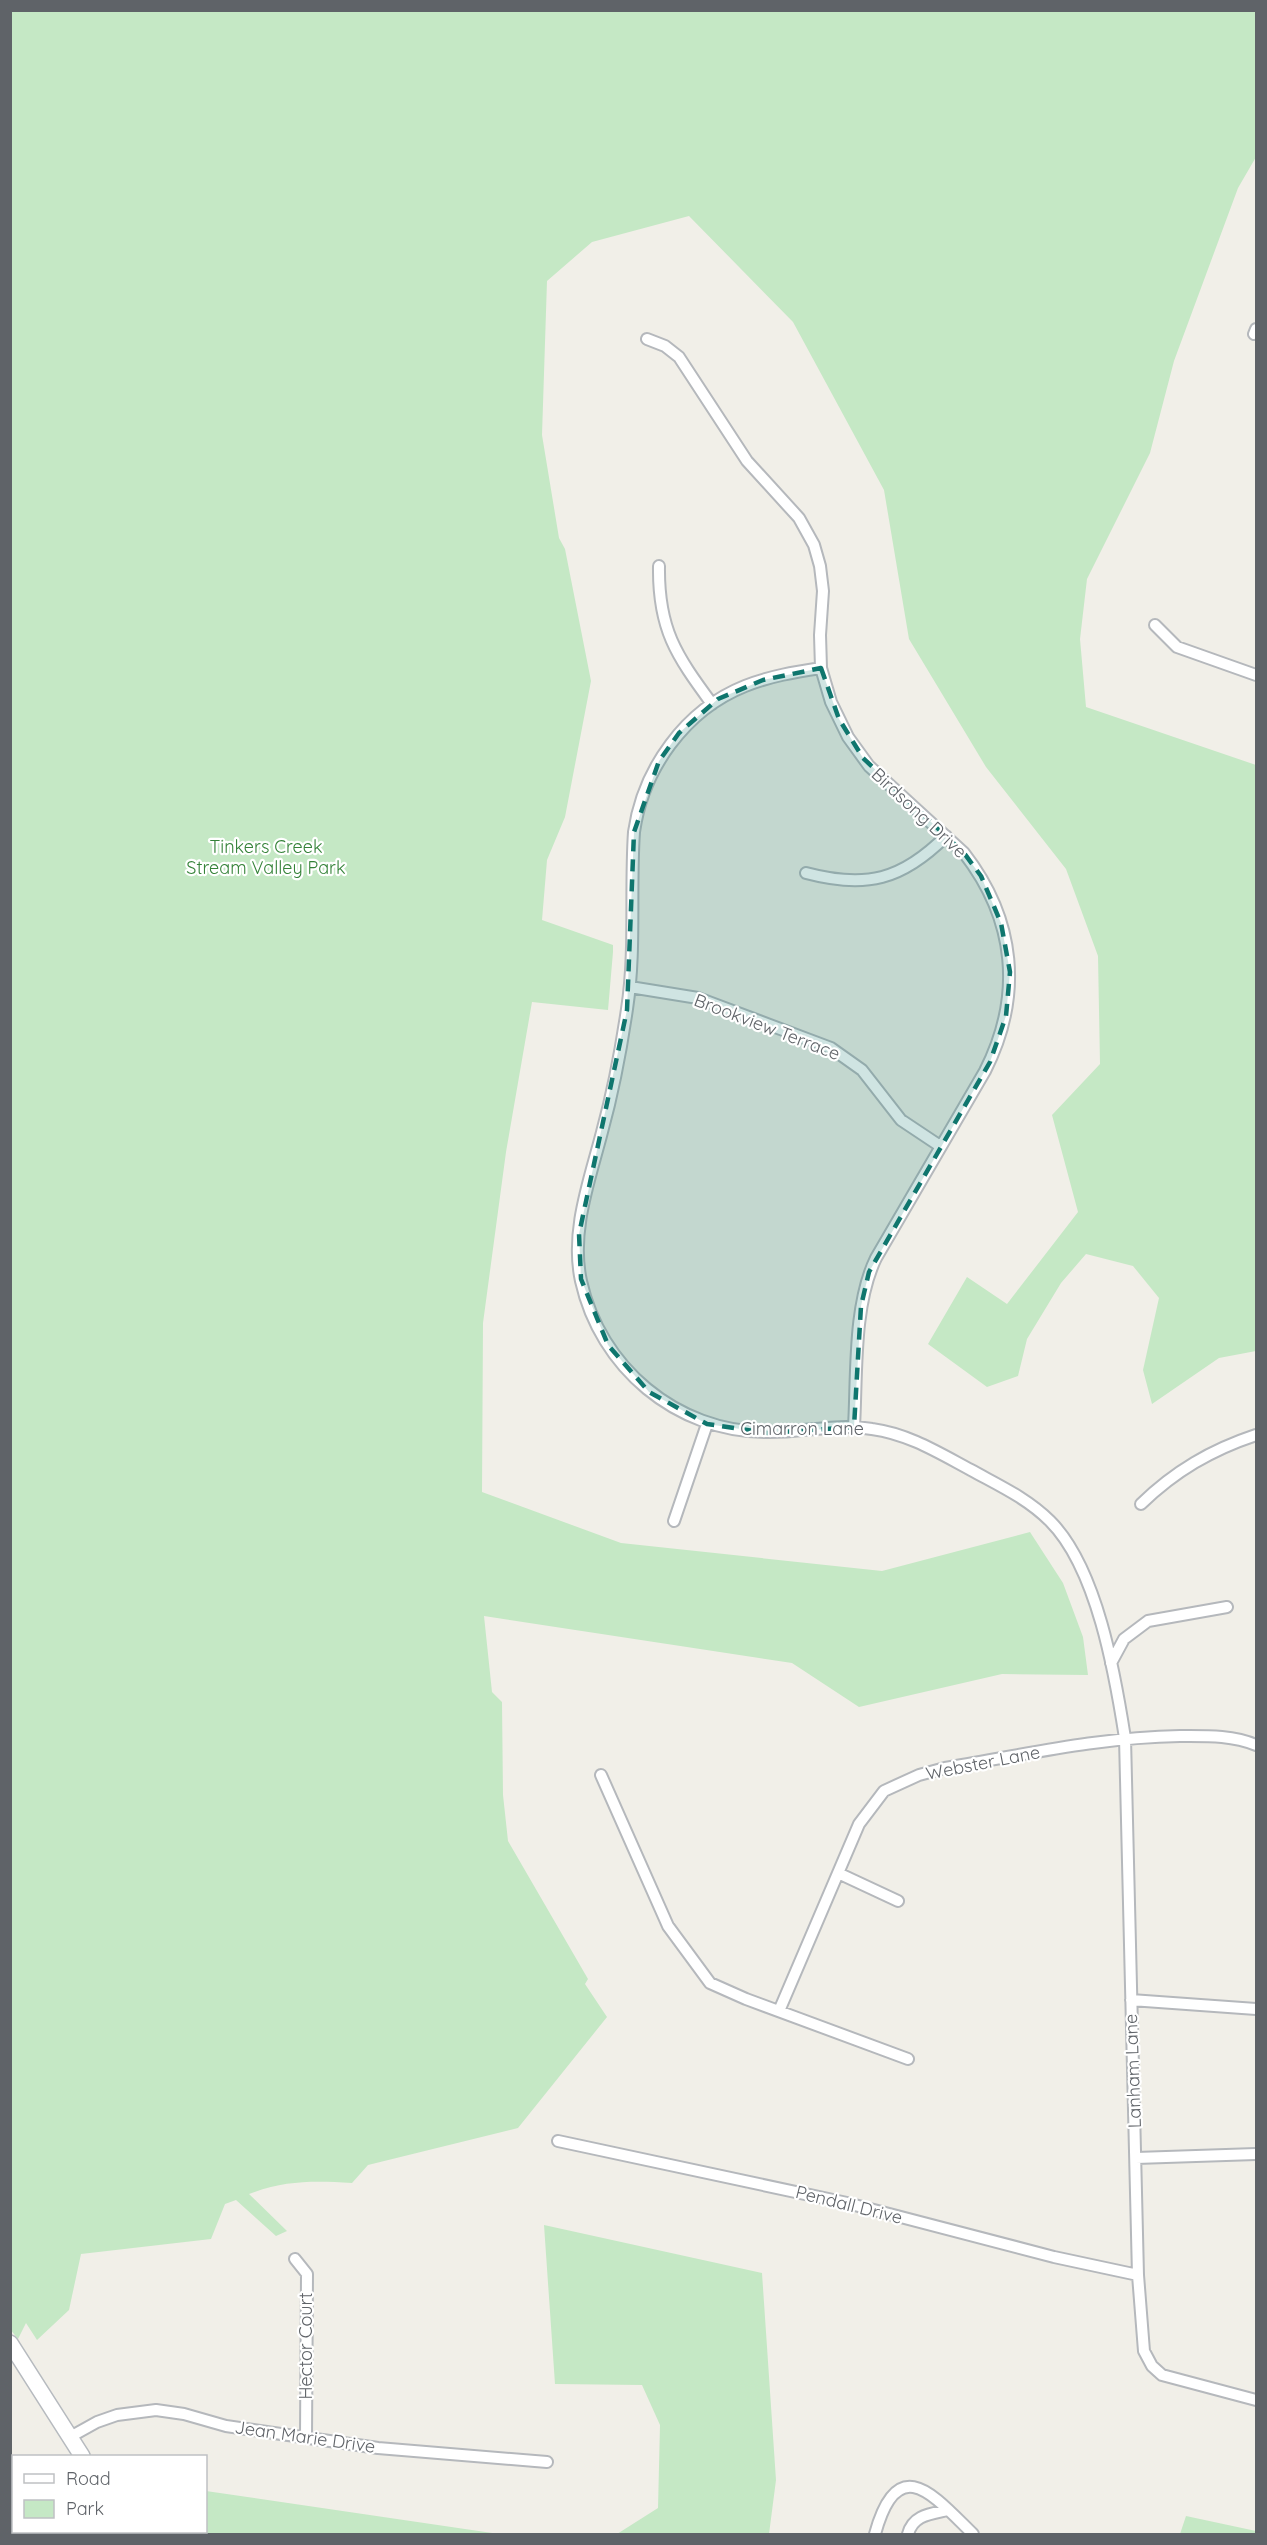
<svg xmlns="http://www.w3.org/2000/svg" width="1267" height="2545" viewBox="0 0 1267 2545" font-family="Quicksand,sans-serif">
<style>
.green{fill:#c5e8c5}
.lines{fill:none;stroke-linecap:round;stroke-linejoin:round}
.minor-casing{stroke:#b5b8bc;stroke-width:14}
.secondary-casing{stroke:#b6babf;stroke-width:18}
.minor{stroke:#fff;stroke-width:10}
.secondary{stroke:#fff;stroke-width:15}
.marked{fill:#0f766e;fill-opacity:0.2;stroke:#0f766e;stroke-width:4.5;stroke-dasharray:12 8;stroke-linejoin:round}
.labels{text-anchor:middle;stroke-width:4.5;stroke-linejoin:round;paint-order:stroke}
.street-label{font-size:18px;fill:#5f6368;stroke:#fff}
.park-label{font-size:18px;fill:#348238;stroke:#fff}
</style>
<rect width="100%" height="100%" fill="#f1efe8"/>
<!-- green -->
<path class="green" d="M 10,11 L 1256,11 L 1256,157 L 1238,188 L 1174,361 L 1150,453 L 1087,579 L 1080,639 L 1086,707 L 1256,765 L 1256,1351 L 1219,1358 L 1152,1404 L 1143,1370 L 1159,1298 L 1133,1266 L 1086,1254 L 1061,1283 L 1027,1339 L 1018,1376 L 987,1387 L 928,1344 L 967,1277 L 1007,1304 L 1078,1212 L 1052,1115 L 1100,1064 L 1098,956 L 1066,869 L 986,767 L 909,639 L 884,490 L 793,322 L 689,216 L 592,242 L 547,281 L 542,435 L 559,538 L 565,549 L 591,681 L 565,817 L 547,860 L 542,920 L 613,945 L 613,952 L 608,1010 L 532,1002 L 506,1152 L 483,1323 L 482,1492 L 621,1543 L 882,1571 L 1030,1532 L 1063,1583 L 1083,1637 L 1088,1675 L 1002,1674 L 859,1707 L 792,1663 L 484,1616 L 492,1692 L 502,1702 L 503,1795 L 508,1841 L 588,1979 L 585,1984 L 607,2017 L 518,2128 L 368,2165 L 352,2183 C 314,2181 286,2180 249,2194 L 287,2231 L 276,2236 L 236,2200 L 225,2204 L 211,2239 L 81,2254 L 69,2310 L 37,2340 L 26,2323 L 18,2339 L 10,2329 Z
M 544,2225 L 762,2273 L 776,2480 L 769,2534 L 617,2534 L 658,2508 L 660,2425 L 642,2385 L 555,2384 Z
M 206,2491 L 499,2534 L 165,2534 L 163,2532 L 206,2532 Z
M 1186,2516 L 1256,2531 L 1256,2534 L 1180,2534 Z"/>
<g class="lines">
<defs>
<path id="minor" d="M 1254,334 L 1256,329
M 647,339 L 665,346 L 679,357 L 747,461 L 799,518 L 814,545 L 820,566 L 823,591 L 820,635 L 821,668 L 831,702 L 848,737 L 869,766 L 964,853 C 1016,920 1023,996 985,1071 L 876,1258 C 853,1305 857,1375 854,1427
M 659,566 C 658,629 676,655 712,704
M 1155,625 L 1177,647 L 1256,675
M 821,668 C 795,672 770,676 745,686 C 685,710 643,769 634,832 C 630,891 636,950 627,1009 C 621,1050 613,1092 602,1132 C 590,1179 570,1231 581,1281 C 600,1367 676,1432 766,1432 C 801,1433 837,1423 872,1429 C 909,1434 939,1453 971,1470 C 998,1485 1027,1498 1050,1521 C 1097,1568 1115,1674 1125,1738 L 1138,2275 L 1144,2351 L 1152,2366 L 1162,2375 L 1256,2400
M 806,873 C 866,889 902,880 946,836
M 630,987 L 698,998 L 831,1048 L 862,1070 L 901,1120 L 940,1146
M 1141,1504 C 1175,1471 1211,1450 1256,1435
M 674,1521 L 707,1424
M 1111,1663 L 1124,1639 L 1148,1621 L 1227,1607
M 601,1775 L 668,1926 L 710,1983 L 746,1999 L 908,2059
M 838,1873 L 898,1901
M 1131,2000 L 1256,2009
M 779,2011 L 859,1824 L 884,1791 L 919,1775 L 945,1768 C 1023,1755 1101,1737 1180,1736 C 1206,1736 1232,1735 1256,1745
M 558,2141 L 847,2203 L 1054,2257 L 1138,2275
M 1136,2158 L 1256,2154
M 295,2259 L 307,2274 L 306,2438
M 70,2437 L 97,2422 L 117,2415 L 156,2410 L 184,2414 L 226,2426 L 378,2448 L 547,2462
M 875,2534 C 898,2450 934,2496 973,2534
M 908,2534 C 913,2515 930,2514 948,2510"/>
<path id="secondary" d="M 10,2343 L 82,2456
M 132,2532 L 134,2534"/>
</defs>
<!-- minor casing -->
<use href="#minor" class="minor-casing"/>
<!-- secondary casing -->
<use href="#secondary" class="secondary-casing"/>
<!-- minor -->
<use href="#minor" class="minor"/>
<!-- secondary -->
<use href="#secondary" class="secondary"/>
</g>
<!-- marked area -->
<path class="marked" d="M 821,668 L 839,719 L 863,758 L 964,853 L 981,876 L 1001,923 L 1010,972 L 1006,1016 L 990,1062 L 869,1272 L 861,1306 L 854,1427 L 768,1433 L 707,1424 L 649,1392 L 608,1345 L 581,1279 L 579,1234 L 627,1010 L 634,832 L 659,761 L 679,733 L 718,699 L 763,680 Z"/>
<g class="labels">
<!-- street labels -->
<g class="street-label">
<text transform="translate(919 813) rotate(43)" y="6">Birdsong Drive</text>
<text transform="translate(767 1027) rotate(21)" y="6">Brookview Terrace</text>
<text x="802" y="1435">Cimarron Lane</text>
<text transform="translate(983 1763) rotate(-11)" y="6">Webster Lane</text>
<text transform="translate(1133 2071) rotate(-92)" y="6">Lanham Lane</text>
<text transform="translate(849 2205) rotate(14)" y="6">Pendall Drive</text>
<text transform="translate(306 2346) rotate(-90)" y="6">Hector Court</text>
<text transform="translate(305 2437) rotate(8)" y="6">Jean Marie Drive</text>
</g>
<!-- park labels -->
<g class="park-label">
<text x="266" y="853">Tinkers Creek<tspan x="266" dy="21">Stream Valley Park</tspan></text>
</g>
</g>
<!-- border -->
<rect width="1267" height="2545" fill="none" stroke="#5f6368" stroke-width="24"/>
<!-- legend -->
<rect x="12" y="2455" width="195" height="78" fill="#ffffff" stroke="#bfc1c3" stroke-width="1.5"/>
<rect x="24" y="2474" width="30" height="9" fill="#ffffff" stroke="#bfc1c3" stroke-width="1.5"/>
<text x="66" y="2485" font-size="18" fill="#5f6368">Road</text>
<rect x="24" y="2500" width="30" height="18" fill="#c5e8c5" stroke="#bfc1c3" stroke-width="1.5"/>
<text x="66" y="2515" font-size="18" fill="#5f6368">Park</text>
</svg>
